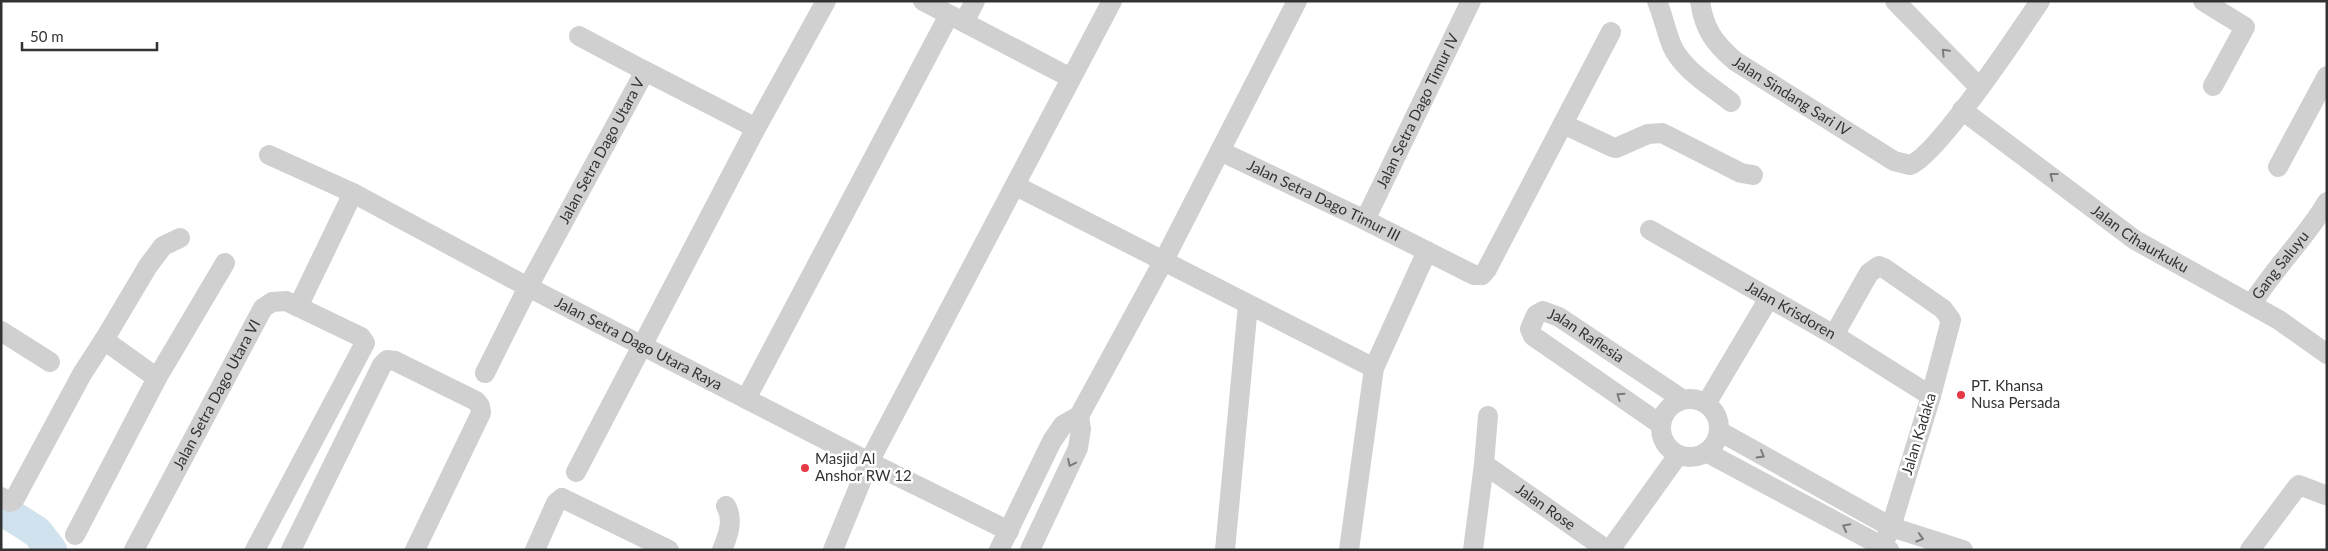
<svg xmlns="http://www.w3.org/2000/svg" width="2328" height="551" viewBox="0 0 2328 551" font-family="Lato,sans-serif">
<style>
.lines{fill:none;stroke-linecap:round;stroke-linejoin:round}
.river{stroke:#cfe2ee;stroke-width:32}
.minor{stroke:#d0d0d0;stroke-width:20}
.oneway{stroke:#7a7a7a}
.poi-dot{fill:#e63946;stroke:#fff;stroke-width:2}
.labels{text-anchor:middle;stroke-width:5;stroke-linejoin:round;paint-order:stroke}
.street-label{font-size:15px;fill:#333;stroke:#fff}
.poi-label{font-size:15px;fill:#333;stroke:#fff;text-anchor:start}
</style>
<rect width="100%" height="100%" fill="#fff"/>
<g class="lines">
<!-- river -->
<path class="river" d="M 1,509 L 37,532 L 51,550"/>
<!-- minor -->
<g class="minor">
<path d="M 923,1 L 1071,78"/>
<path d="M 1657,1 C 1663,16 1666,31 1672,46 C 1683,70 1711,86 1731,102"/>
<path id="s1" d="M 1700,1 C 1704,29 1714,43 1735,61 L 1894,161 L 1910,165 C 1937,156 2020,31 2040,1"/>
<path d="M 1895,1 L 1979,87"/>
<path d="M 2203,1 L 2245,27 L 2213,86"/>
<path d="M 964,22 L 975,1"/>
<path d="M 579,36 L 645,71"/>
<path id="s2" d="M 1962,110 L 2135,240 L 2279,320 L 2327,354"/>
<path d="M 1563,124 L 1612,147 L 1616,148 L 1648,134 L 1662,133 L 1741,173 L 1753,175"/>
<path id="s3" d="M 1220,151 L 1365,220 L 1474,275 L 1482,275 L 1487,269 L 1611,32"/>
<path id="s4" d="M 269,155 L 353,193 L 528,287 L 869,462 L 1009,531"/>
<path d="M 2278,167 L 2327,76"/>
<path d="M 1016,186 L 1374,368"/>
<path id="s5" d="M 1365,220 L 1471,1"/>
<path id="s6" d="M 1650,230 L 1834,335 L 1931,396"/>
<path id="s7" d="M 2252,304 C 2274,268 2305,239 2327,202"/>
<path d="M 298,307 L 353,193"/>
<path d="M 1,331 L 50,362"/>
<path d="M 1834,335 L 1869,273 L 1879,266 L 1884,268 L 1943,309 L 1951,320 L 1931,396 L 1891,527 L 1882,547"/>
<path d="M 104,340 L 148,266 L 163,246 L 180,238"/>
<path id="s8" d="M 485,373 L 528,287 L 645,71 L 756,128"/>
<circle cx="1690" cy="428" r="29"/>
<path d="M 746,399 L 949,15"/>
<path d="M 1706,404 L 1769,298"/>
<path id="s9" d="M 1660,424 L 1533,336 L 1530,329 L 1536,315 L 1543,311 L 1559,317 L 1682,399"/>
<path d="M 1719,431 L 1891,527 L 1963,550"/>
<path d="M 1706,452 L 1889,550"/>
<path id="s10" d="M 1484,464 L 1607,550"/>
<path d="M 576,472 L 756,128 L 826,1"/>
<path d="M 1,497 L 10,502 L 14,500 L 82,374 L 104,340 L 157,378"/>
<path d="M 75,535 L 157,378 L 225,263"/>
<path id="s11" d="M 134,550 L 263,308 L 272,302 L 286,301 L 361,337 L 365,343 L 255,550"/>
<path d="M 291,550 L 382,365 L 387,360 L 395,361 L 476,401 L 480,406 L 481,413 L 415,550"/>
<path d="M 535,550 L 556,503 L 562,498 L 669,550"/>
<path d="M 722,550 C 728,536 734,520 726,506"/>
<path d="M 833,550 L 869,462 L 1112,1"/>
<path d="M 999,550 L 1052,441 L 1063,425 L 1079,416 L 1164,260 L 1297,1"/>
<path d="M 1030,550 L 1078,448 L 1081,429 L 1079,416"/>
<path d="M 1225,550 L 1248,305"/>
<path d="M 1349,550 L 1374,368 L 1427,251"/>
<path d="M 1473,550 L 1484,464 L 1488,416"/>
<path d="M 1610,550 L 1678,455"/>
<path d="M 2250,550 L 2297,487 L 2299,485 L 2325,495"/>
</g>
</g>
<!-- one-way arrows -->
<defs><path id="oneway-chevron" d="M-2-3.5L2.5 0L-2 3.5" fill="none" stroke-width="1.6" stroke-linecap="round" stroke-linejoin="round" transform="scale(1.25)"/></defs>
<g class="oneway">
<use href="#oneway-chevron" transform="translate(1945 52) rotate(-134)"/>
<use href="#oneway-chevron" transform="translate(2053 176) rotate(-143)"/>
<use href="#oneway-chevron" transform="translate(1620 396) rotate(-146)"/>
<use href="#oneway-chevron" transform="translate(1761 455) rotate(30)"/>
<use href="#oneway-chevron" transform="translate(1071 463) rotate(115)"/>
<use href="#oneway-chevron" transform="translate(1846 527) rotate(-152)"/>
<use href="#oneway-chevron" transform="translate(1920 538) rotate(16)"/>
</g>
<!-- markers -->
<g class="poi-dot">
<circle cx="1961" cy="395" r="5"/>
<circle cx="805" cy="468" r="5"/>
</g>
<g class="labels">
<!-- street labels -->
<g class="street-label">
<text dy="5" stroke="none"><textPath href="#s1" startOffset="138">Jalan Sindang Sari IV</textPath></text>
<text dy="5" stroke="none"><textPath href="#s5" startOffset="121">Jalan Setra Dago Timur IV</textPath></text>
<text dy="5" stroke="none"><textPath href="#s8" startOffset="251">Jalan Setra Dago Utara V</textPath></text>
<text dy="5" stroke="none"><textPath href="#s3" startOffset="115">Jalan Setra Dago Timur III</textPath></text>
<text dy="5" stroke="none"><textPath href="#s2" startOffset="220">Jalan Cihaurkuku</textPath></text>
<text dy="5" stroke="none"><textPath href="#s7" startOffset="48">Gang Saluyu</textPath></text>
<text dy="5" stroke="none"><textPath href="#s6" startOffset="162">Jalan Krisdoren</textPath></text>
<text dy="5" stroke="none"><textPath href="#s9" startOffset="235">Jalan Raflesia</textPath></text>
<text dy="5" stroke="none"><textPath href="#s4" startOffset="415">Jalan Setra Dago Utara Raya</textPath></text>
<text dy="5" stroke="none"><textPath href="#s11" startOffset="176">Jalan Setra Dago Utara VI</textPath></text>
<text transform="translate(1919 434) rotate(-73)" y="5">Jalan Kadaka</text>
<text dy="5" stroke="none"><textPath href="#s10" startOffset="75">Jalan Rose</textPath></text>
</g>
<!-- poi labels -->
<g class="poi-label">
<text x="1971" y="391">PT. Khansa<tspan x="1971" dy="17">Nusa Persada</tspan></text>
<text x="815" y="464">Masjid Al<tspan x="815" dy="17">Anshor RW 12</tspan></text>
</g>
</g>
<!-- border -->
<rect width="2328" height="551" fill="none" stroke="#333333" stroke-width="5"/>
<!-- scale -->
<path d="M22 42v8h135v-8" fill="none" stroke="#333333" stroke-width="2.5"/>
<text x="30" y="42" font-size="15" fill="#333333" stroke="#ffffff" stroke-width="4" paint-order="stroke">50 m</text>
</svg>
